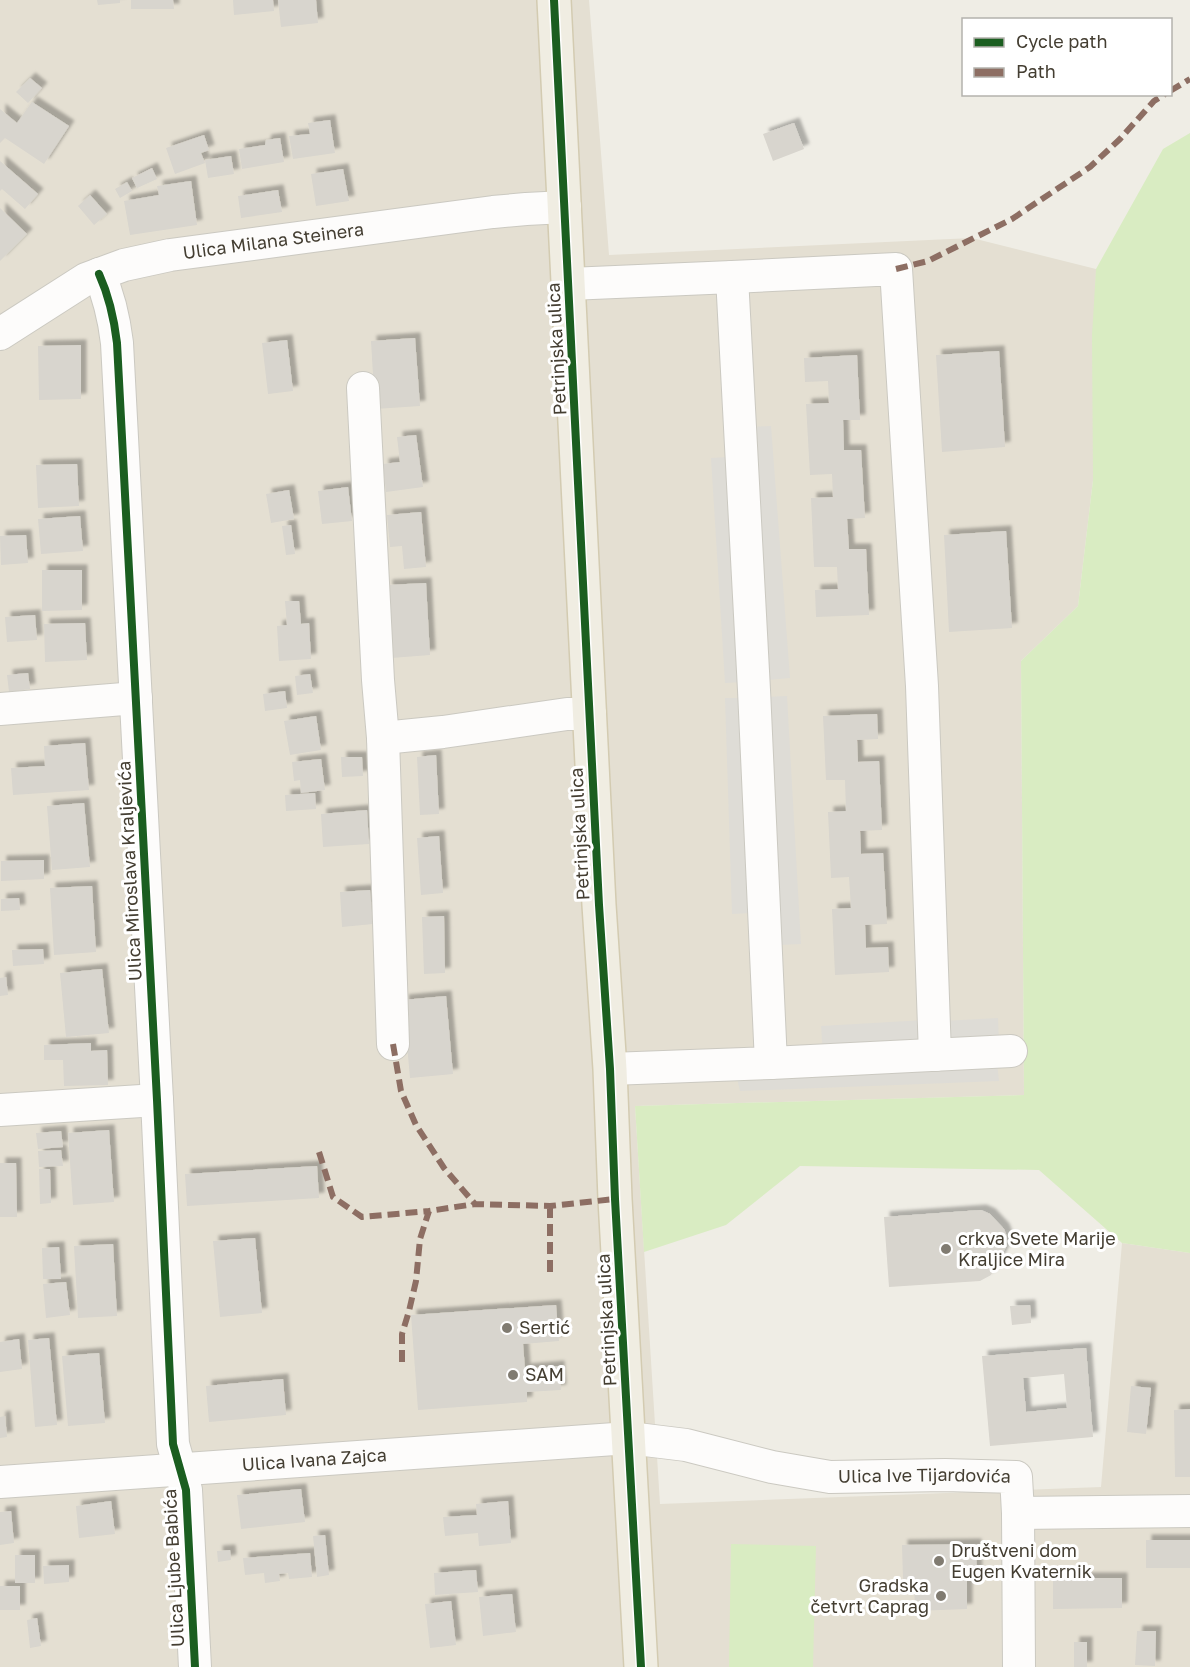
<svg xmlns="http://www.w3.org/2000/svg" width="1190" height="1667" viewBox="0 0 1190 1667" font-family="'Golos Text',sans-serif">
<style>
.residential{fill:#e4dfd2}
.green{fill:#d9ecc2}
.parking{fill:#dedcd6}
.building{fill:#d8d5ce;fill-rule:evenodd;filter:url(#shadow)}
.lines{fill:none;stroke-linecap:round;stroke-linejoin:round}
.minor-casing{stroke:#cbc9c1;stroke-width:34}
.major-casing{stroke:#d3cbb1;stroke-width:36}
.minor{stroke:#fdfcfb;stroke-width:32}
.major{stroke:#f0ede2;stroke-width:33}
.quiet{stroke:#8d6e63;stroke-width:6;stroke-dasharray:12 6;stroke-linecap:butt}
.cycleway-casing{stroke:#fff;stroke-width:11}
.cycleway{stroke:#1b5e20;stroke-width:8}
.poi-dot{fill:#807b71;stroke:#fff;stroke-width:2}
.labels{text-anchor:middle;stroke-width:6;stroke-linejoin:round;paint-order:stroke}
.street-label{font-size:18px;fill:#443e32;stroke:#fff}
.poi-label{font-size:18px;fill:#443e32;stroke:#fff;text-anchor:start}
</style>
<defs>
<filter id="shadow"><feDropShadow dx="5.5" dy="-5.5" stdDeviation="1.5" flood-color="#0004"/></filter>
</defs>
<rect width="100%" height="100%" fill="#efede5"/>
<!-- residential -->
<path class="residential" d="M 0,0 L 589,0 L 609,255 L 972,238 L 1096,269 L 1093,480 L 1078,606 L 1021,661 L 1024,1095 L 635,1106 L 660,1504 L 1101,1487 L 1122,1243 L 1190,1253 L 1190,1667 L 0,1667 Z"/>
<!-- green -->
<path class="green" d="M 1190,133 L 1190,1253 L 1122,1243 L 1039,1170 L 800,1166 L 726,1225 L 644,1252 L 635,1106 L 1024,1095 L 1021,661 L 1078,606 L 1093,480 L 1092,335 L 1096,269 L 1163,149 Z
M 731,1544 L 816,1546 L 813,1667 L 729,1667 Z"/>
<!-- parking -->
<path class="parking" d="M 771,426 L 790,678 L 768,680 L 749,427 Z
M 729,457 L 745,682 L 725,683 L 711,458 Z
M 787,696 L 801,944 L 779,945 L 765,697 Z
M 725,698 L 744,698 L 751,913 L 732,914 Z
M 998,1018 L 999,1045 L 944,1048 L 942,1021 Z
M 925,1020 L 927,1049 L 823,1055 L 821,1026 Z
M 997,1063 L 999,1081 L 740,1091 L 736,1074 Z"/>
<!-- building -->
<path class="building" d="M 97,0 L 120,0 L 120,3 L 98,5 Z
M 131,0 L 173,0 L 174,9 L 131,9 Z
M 233,0 L 273,0 L 274,11 L 234,15 Z
M 278,0 L 316,0 L 318,23 L 281,27 Z
M 30,78 L 42,88 L 28,103 L 16,92 Z
M 32,102 L 69,126 L 44,164 L 5,138 L 0,143 L 0,109 L 17,123 Z
M 330,120 L 335,153 L 293,159 L 289,136 L 310,134 L 308,123 Z
M 794,123 L 804,149 L 773,161 L 763,134 Z
M 204,135 L 209,150 L 201,153 L 205,163 L 175,174 L 166,148 Z
M 280,138 L 284,162 L 242,169 L 239,149 L 265,145 L 266,140 Z
M 231,156 L 234,174 L 208,178 L 205,160 Z
M 0,161 L 38,194 L 25,209 L 2,189 L 0,191 Z
M 152,168 L 157,179 L 137,188 L 132,178 Z
M 343,169 L 349,201 L 316,206 L 311,174 Z
M 191,181 L 197,225 L 130,235 L 124,201 L 159,195 L 157,186 Z
M 127,182 L 132,191 L 120,198 L 115,189 Z
M 278,190 L 282,212 L 241,218 L 238,196 Z
M 90,195 L 107,214 L 94,225 L 78,206 Z
M 0,208 L 27,234 L 0,261 Z
M 415,338 L 420,406 L 375,409 L 371,341 Z
M 287,340 L 293,391 L 268,394 L 262,343 Z
M 81,345 L 81,399 L 39,400 L 38,346 Z
M 999,351 L 1005,447 L 942,452 L 936,355 Z
M 857,355 L 860,420 L 843,420 L 844,450 L 861,450 L 865,518 L 847,519 L 849,549 L 866,549 L 869,615 L 816,617 L 815,590 L 838,589 L 837,567 L 814,567 L 811,498 L 833,497 L 832,474 L 810,475 L 806,404 L 829,403 L 828,381 L 805,382 L 804,358 Z
M 416,435 L 423,487 L 386,492 L 383,464 L 400,462 L 397,437 Z
M 77,464 L 79,506 L 38,508 L 36,465 Z
M 348,487 L 352,521 L 322,524 L 318,491 Z
M 289,490 L 294,519 L 271,523 L 266,494 Z
M 421,512 L 426,567 L 404,569 L 402,546 L 390,547 L 387,515 Z
M 80,516 L 83,551 L 41,554 L 38,519 Z
M 291,525 L 295,554 L 286,555 L 282,526 Z
M 1006,531 L 1012,628 L 949,632 L 944,535 Z
M 26,535 L 28,563 L 1,565 L 0,536 Z
M 42,570 L 82,570 L 82,610 L 42,611 Z
M 426,583 L 430,655 L 391,658 L 387,585 Z
M 285,601 L 299,601 L 301,624 L 309,623 L 311,659 L 279,661 L 277,626 L 287,625 Z
M 35,615 L 37,640 L 7,642 L 5,617 Z
M 85,623 L 87,660 L 45,662 L 44,624 Z
M 28,673 L 30,689 L 9,692 L 7,675 Z
M 310,674 L 313,693 L 297,695 L 295,676 Z
M 285,691 L 287,708 L 265,711 L 263,694 Z
M 877,714 L 878,739 L 857,740 L 858,762 L 879,761 L 882,830 L 860,831 L 861,854 L 883,853 L 887,924 L 865,925 L 866,948 L 888,947 L 889,972 L 835,975 L 832,909 L 851,908 L 849,877 L 831,878 L 828,812 L 846,811 L 845,780 L 826,780 L 823,716 Z
M 316,716 L 321,750 L 290,755 L 284,721 Z
M 85,743 L 89,790 L 13,795 L 11,768 L 45,766 L 44,746 Z
M 436,755 L 439,814 L 420,815 L 417,757 Z
M 341,757 L 362,757 L 363,776 L 342,777 Z
M 321,759 L 325,790 L 301,793 L 300,780 L 294,781 L 292,762 Z
M 315,793 L 316,809 L 286,811 L 285,795 Z
M 84,803 L 90,867 L 52,870 L 47,806 Z
M 367,810 L 369,844 L 323,847 L 321,814 Z
M 439,836 L 443,893 L 421,895 L 417,838 Z
M 44,860 L 44,879 L 1,881 L 1,861 Z
M 92,886 L 96,952 L 54,955 L 50,888 Z
M 370,890 L 373,924 L 342,927 L 340,892 Z
M 19,898 L 20,910 L 1,911 L 1,899 Z
M 444,916 L 445,973 L 424,974 L 422,917 Z
M 43,949 L 44,964 L 13,966 L 12,950 Z
M 102,969 L 109,1033 L 66,1037 L 60,973 Z
M 6,977 L 8,995 L 0,996 L 0,978 Z
M 446,996 L 453,1074 L 410,1078 L 403,1000 Z
M 91,1043 L 91,1051 L 107,1050 L 108,1085 L 64,1086 L 63,1060 L 44,1060 L 44,1045 Z
M 109,1130 L 114,1202 L 73,1205 L 68,1133 Z
M 61,1131 L 63,1147 L 38,1149 L 36,1133 Z
M 61,1150 L 63,1166 L 39,1167 L 38,1151 Z
M 0,1163 L 16,1163 L 17,1217 L 0,1217 Z
M 317,1166 L 319,1198 L 187,1206 L 185,1174 Z
M 39,1169 L 50,1169 L 51,1203 L 40,1204 Z
M 981,1210 L 990,1214 L 1004,1229 L 1007,1237 L 1007,1245 L 991,1275 L 980,1281 L 889,1287 L 884,1217 Z
M 255,1238 L 262,1313 L 220,1317 L 213,1241 Z
M 113,1244 L 117,1316 L 78,1318 L 74,1246 Z
M 59,1247 L 61,1279 L 43,1279 L 42,1248 Z
M 66,1282 L 70,1315 L 46,1318 L 43,1284 Z
M 556,1305 L 559,1341 L 523,1344 L 525,1369 L 559,1366 L 561,1390 L 527,1392 L 527,1402 L 418,1410 L 411,1315 Z
M 1030,1305 L 1031,1323 L 1012,1325 L 1010,1306 Z
M 49,1338 L 57,1425 L 35,1427 L 28,1340 Z
M 19,1339 L 22,1369 L 0,1372 L 0,1342 Z
M 1086,1348 L 1093,1437 L 990,1446 L 982,1356 ZM 1064,1374 L 1067,1408 L 1026,1412 L 1023,1378 Z
M 99,1353 L 105,1423 L 68,1426 L 62,1356 Z
M 283,1379 L 286,1415 L 209,1422 L 206,1386 Z
M 1131,1386 L 1151,1388 L 1146,1434 L 1127,1432 Z
M 1190,1409 L 1190,1477 L 1175,1477 L 1174,1410 Z
M 5,1416 L 7,1437 L 0,1438 L 0,1417 Z
M 301,1489 L 305,1522 L 241,1529 L 237,1495 Z
M 111,1501 L 115,1534 L 79,1538 L 76,1506 Z
M 508,1501 L 511,1543 L 479,1546 L 478,1533 L 445,1536 L 443,1517 L 477,1515 L 476,1504 Z
M 11,1511 L 14,1543 L 0,1545 L 0,1512 Z
M 325,1535 L 329,1575 L 317,1577 L 313,1536 Z
M 1146,1540 L 1190,1540 L 1190,1568 L 1146,1568 Z
M 976,1544 L 977,1577 L 967,1578 L 967,1609 L 915,1611 L 914,1579 L 903,1579 L 902,1545 Z
M 230,1550 L 231,1560 L 218,1562 L 217,1551 Z
M 310,1553 L 312,1577 L 289,1579 L 288,1573 L 279,1574 L 280,1581 L 265,1583 L 264,1573 L 245,1575 L 243,1558 Z
M 15,1555 L 35,1555 L 35,1583 L 15,1583 Z
M 69,1565 L 69,1582 L 44,1584 L 43,1566 Z
M 476,1570 L 478,1592 L 435,1595 L 434,1573 Z
M 1053,1578 L 1122,1578 L 1122,1608 L 1053,1609 Z
M 0,1586 L 20,1586 L 20,1610 L 0,1610 Z
M 512,1594 L 516,1632 L 483,1636 L 479,1597 Z
M 451,1601 L 456,1645 L 430,1648 L 425,1604 Z
M 37,1618 L 41,1646 L 30,1648 L 27,1620 Z
M 1137,1631 L 1156,1631 L 1155,1666 L 1135,1665 Z
M 1074,1642 L 1087,1642 L 1087,1667 L 1074,1667 Z"/>
<g class="lines">
<defs>
<g id="minor">
<path d="M 99,274 C 109,296 114,318 117,343 L 157,1100 L 173,1444 L 186,1490 L 195,1667"/>
<path d="M 732,277 L 896,269 L 922,686 L 935,1055"/>
<path d="M 569,284 L 732,277 L 754,690 L 771,1063 L 610,1069"/>
<path id="s1" d="M 0,334 L 86,279 L 124,265 L 170,255 L 493,212 L 526,209 L 565,207"/>
<path d="M 363,388 L 378,680 L 383,738 L 393,1044"/>
<path d="M 0,709 L 136,698"/>
<path d="M 383,738 L 443,732 L 567,714 L 590,714"/>
<path d="M 771,1063 L 1011,1051"/>
<path d="M 0,1110 L 157,1100"/>
<path id="s2" d="M 0,1482 L 629,1438 L 686,1445 L 772,1467 L 830,1477 L 945,1475 L 1016,1477 L 1018,1513 L 1190,1511"/>
<path d="M 1018,1513 L 1019,1667"/>
</g>
<path id="major" d="M 554,0 L 599,905 L 610,1069 L 615,1199 L 641,1667"/>
</defs>
<!-- minor casing -->
<use href="#minor" class="minor-casing"/>
<!-- major casing -->
<use href="#major" class="major-casing"/>
<!-- minor -->
<use href="#minor" class="minor"/>
<!-- major -->
<use href="#major" class="major"/>
<!-- quiet -->
<path class="quiet" d="M 1170,91 L 1190,79
M 896,269 L 928,261 L 1012,219 L 1090,167 L 1120,139 L 1154,101 L 1165,94
M 393,1044 L 401,1091 L 416,1125 L 444,1168 L 475,1204
M 319,1152 L 333,1197 L 362,1217 L 429,1211
M 550,1206 L 550,1274
M 402,1362 L 402,1334 L 409,1311 L 416,1281 L 420,1239 L 429,1211 L 475,1204 L 550,1206 L 615,1199"/>
<defs>
<path id="cycleway" d="M 554,0 L 599,905 L 610,1069 L 615,1199 L 641,1667
M 99,274 C 109,296 114,318 117,343 L 157,1100 L 173,1444 L 186,1490 L 195,1667"/>
</defs>
<!-- cycleway casing -->
<use href="#cycleway" class="cycleway-casing"/>
<!-- cycleway -->
<use href="#cycleway" class="cycleway"/>
</g>
<!-- markers -->
<g class="poi-dot">
<circle cx="946" cy="1249" r="6"/>
<circle cx="507" cy="1328" r="6"/>
<circle cx="513" cy="1375" r="6"/>
<circle cx="939" cy="1561" r="6"/>
<circle cx="941" cy="1596" r="6"/>
</g>
<g class="labels">
<!-- street labels -->
<g class="street-label">
<text dy="6" stroke="none"><textPath href="#s1" startOffset="294">Ulica Milana Steinera</textPath></text>
<text transform="translate(557 349) rotate(-93)" y="6">Petrinjska ulica</text>
<text transform="translate(580 834) rotate(-93)" y="6">Petrinjska ulica</text>
<text transform="translate(130 871) rotate(-93)" y="6">Ulica Miroslava Kraljevića</text>
<text transform="translate(607 1320) rotate(-93)" y="6">Petrinjska ulica</text>
<text dy="6" stroke="none"><textPath href="#s2" startOffset="315">Ulica Ivana Zajca</textPath></text>
<text dy="6" stroke="none"><textPath href="#s2" startOffset="930">Ulica Ive Tijardovića</textPath></text>
<text transform="translate(174 1568) rotate(-93)" y="6">Ulica Ljube Babića</text>
</g>
<!-- poi labels -->
<g class="poi-label">
<text x="958" y="1245">crkva Svete Marije<tspan x="958" dy="21">Kraljice Mira</tspan></text>
<text x="519" y="1334">Sertić</text>
<text x="525" y="1381">SAM</text>
<text x="951" y="1557">Društveni dom<tspan x="951" dy="21">Eugen Kvaternik</tspan></text>
<text x="929" y="1592" text-anchor="end">Gradska<tspan x="929" dy="21">četvrt Caprag</tspan></text>
</g>
</g>
<!-- legend -->
<rect x="962" y="18" width="210" height="78" fill="#ffffff" stroke="#b4b2ad" stroke-width="1.5"/>
<rect x="974" y="38" width="30" height="9" fill="#1b5e20" stroke="#b4b2ad" stroke-width="1.5"/>
<text x="1016" y="48" font-size="18" fill="#443e32">Cycle path</text>
<rect x="974" y="68" width="30" height="9" fill="#8d6e63" stroke="#b4b2ad" stroke-width="1.5"/>
<text x="1016" y="78" font-size="18" fill="#443e32">Path</text>
</svg>
